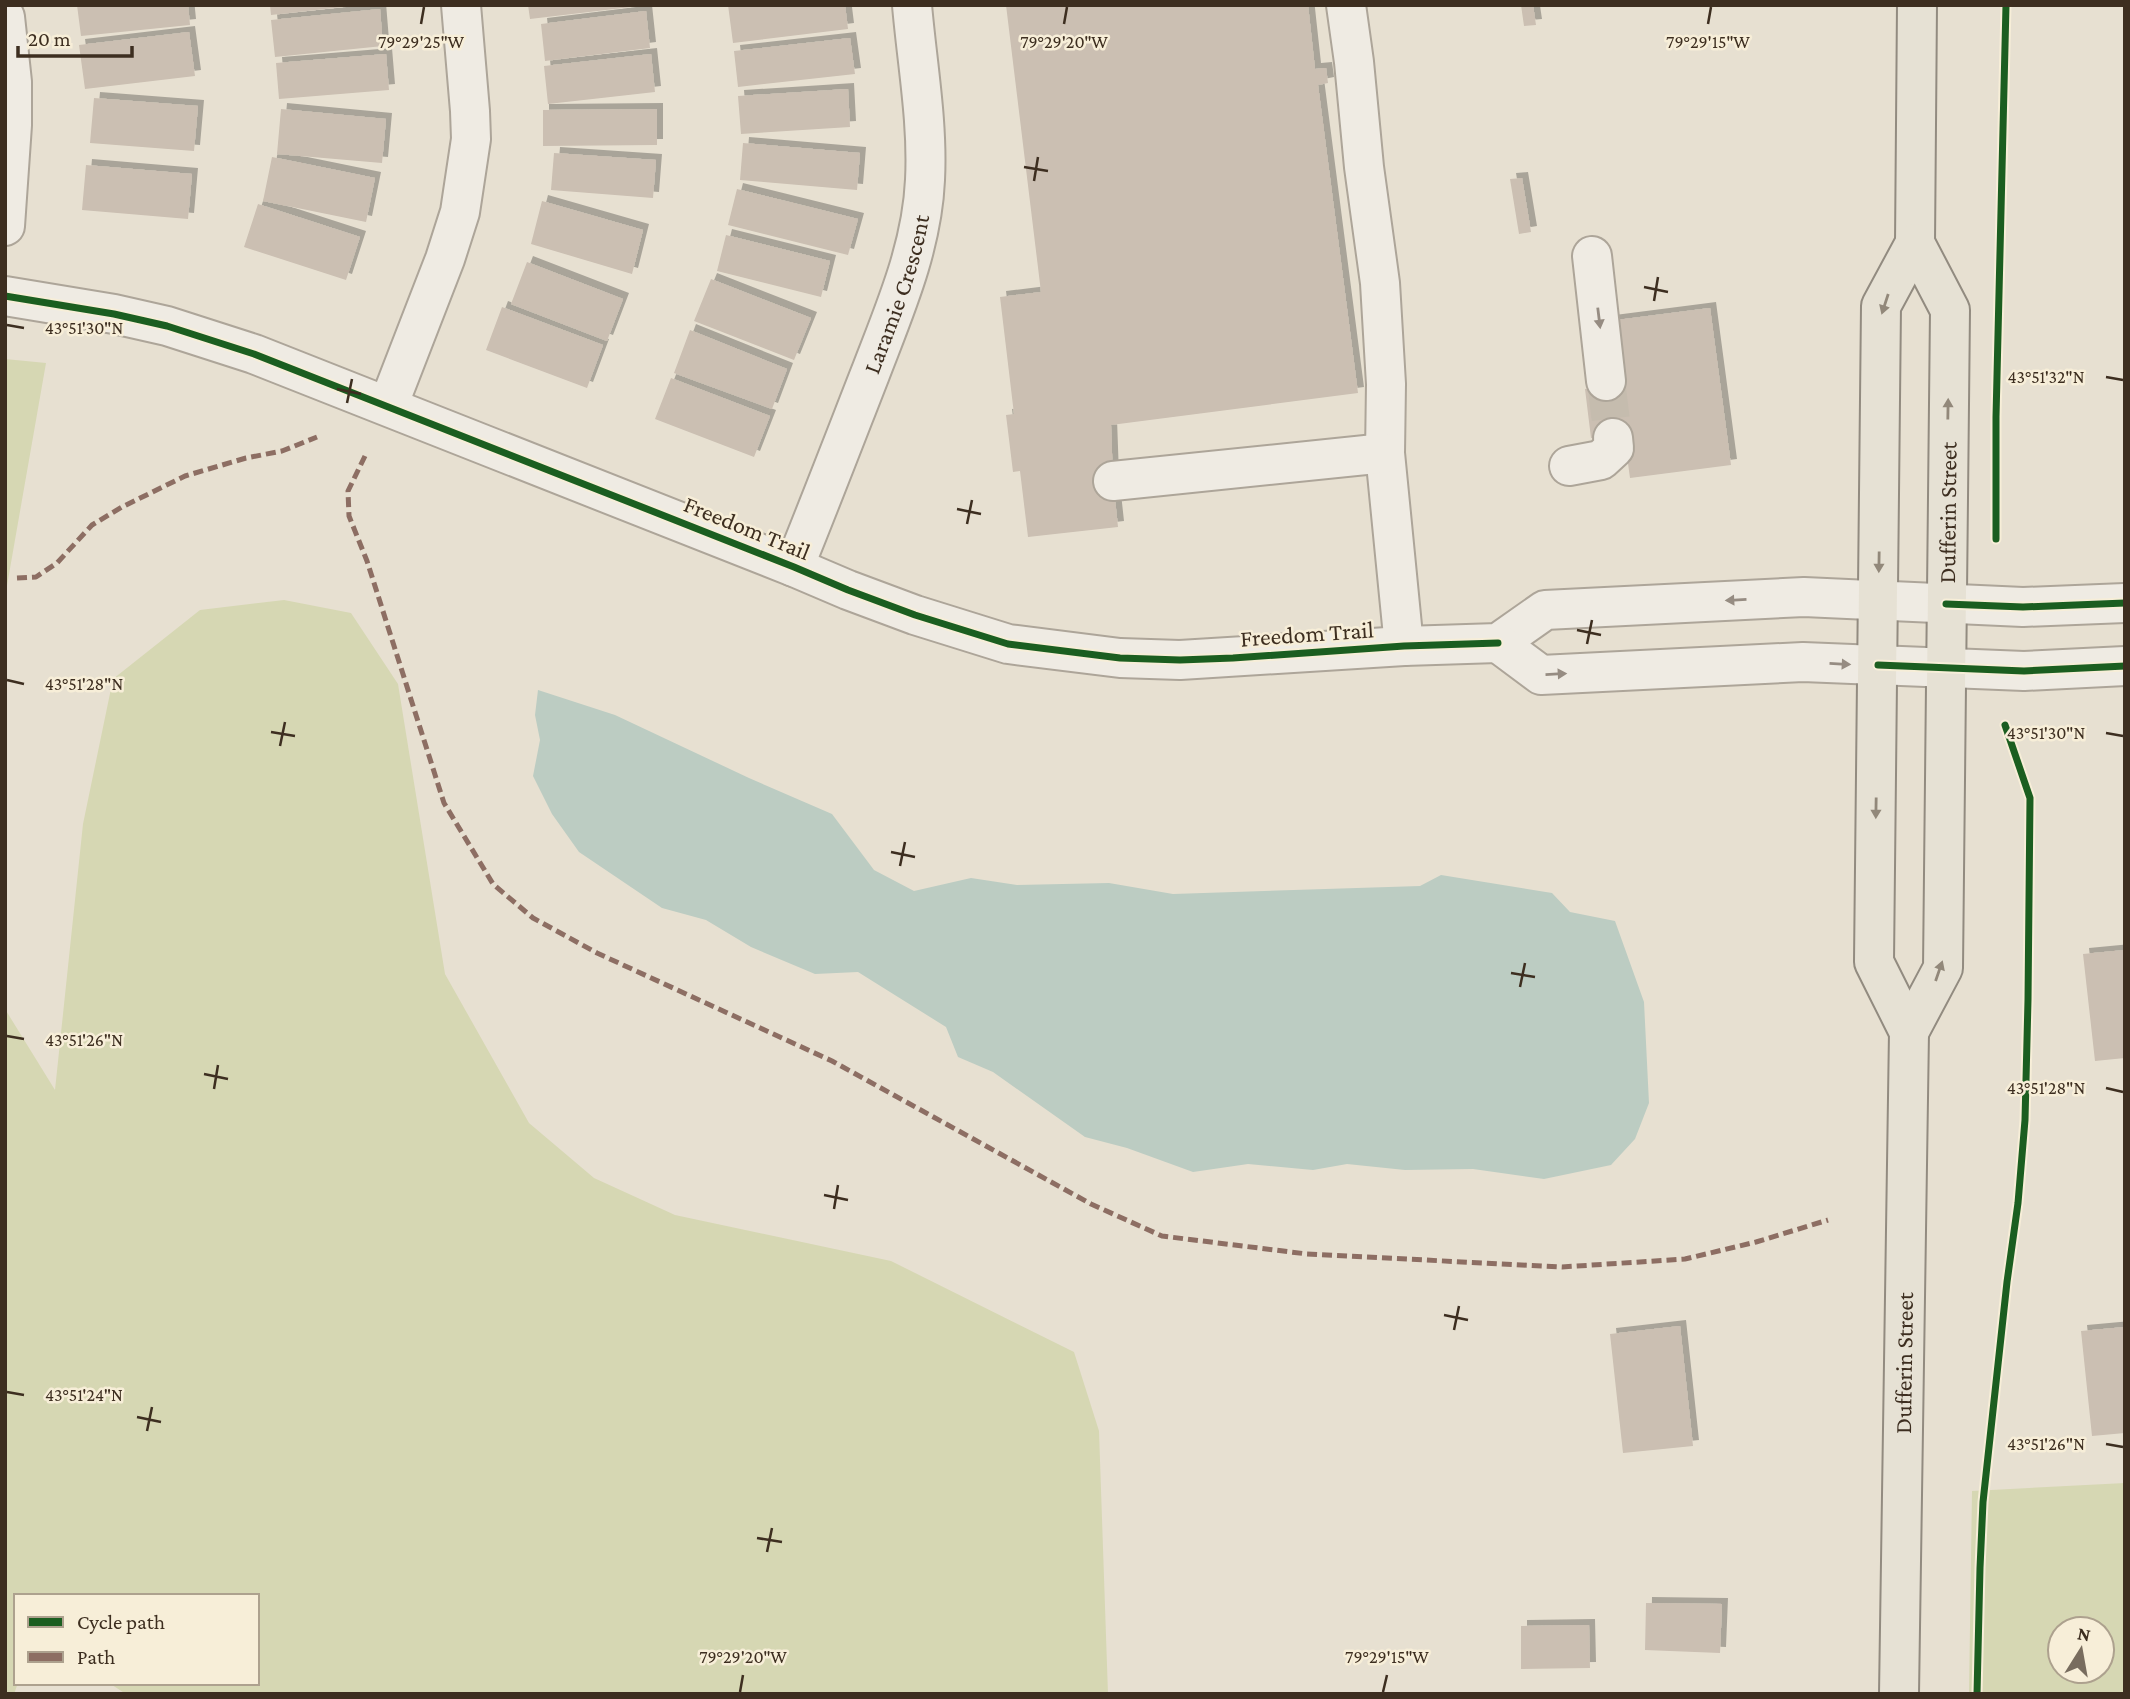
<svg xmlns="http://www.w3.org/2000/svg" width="2130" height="1699" viewBox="0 0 2130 1699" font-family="'Crimson Pro',serif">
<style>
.green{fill:#d6d7b3;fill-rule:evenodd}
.water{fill:#bcccc2}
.building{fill:#cbbfb2;filter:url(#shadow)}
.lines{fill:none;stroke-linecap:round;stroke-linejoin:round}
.minor-tunnel{stroke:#c5bcae;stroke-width:38;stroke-dasharray:38 19;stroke-linecap:butt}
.minor-casing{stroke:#ada599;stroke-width:42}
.major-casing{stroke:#928b80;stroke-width:42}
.minor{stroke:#efebe3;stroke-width:38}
.major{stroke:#e6e1d4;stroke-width:38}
.quiet{stroke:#8d6e63;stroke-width:5;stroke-dasharray:10 5;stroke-linecap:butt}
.cycleway-casing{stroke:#f7eed8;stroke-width:11}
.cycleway{stroke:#1b5e20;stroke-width:7}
.oneway{fill:#92887a}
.oneway2{fill:#968c82}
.ticks{fill:none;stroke:#3d2e20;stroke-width:2.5}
.labels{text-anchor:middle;stroke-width:5;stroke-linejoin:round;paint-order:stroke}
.street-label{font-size:24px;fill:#3d2e20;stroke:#f7eed8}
.ticks-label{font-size:18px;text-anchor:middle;fill:#3d2e20;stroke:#f7eed8;stroke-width:5;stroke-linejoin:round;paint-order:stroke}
</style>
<defs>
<filter id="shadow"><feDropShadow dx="6" dy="-6" stdDeviation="0" flood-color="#0004"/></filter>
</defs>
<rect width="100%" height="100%" fill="#e7e0d1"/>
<!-- green -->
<path class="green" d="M 5,359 L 46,363 L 5,597 Z
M 284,600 L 351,613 L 398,684 L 445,974 L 529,1123 L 594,1178 L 675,1215 L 891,1261 L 1074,1352 L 1099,1431 L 1108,1694 L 126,1694 L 109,1683 L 257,1683 L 257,1596 L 16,1596 L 16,1683 L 18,1683 L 14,1694 L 5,1694 L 5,1009 L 55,1090 L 83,824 L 113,679 L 200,610 Z
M 2125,1483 L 2125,1694 L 1969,1694 L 1972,1491 ZM 2102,1629 L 2102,1671 L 2060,1671 L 2060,1629 Z"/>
<!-- water -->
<path class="water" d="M 538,690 L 615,715 L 749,778 L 832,814 L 874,870 L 914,891 L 971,878 L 1017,885 L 1109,883 L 1173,894 L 1420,886 L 1441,875 L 1552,893 L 1570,912 L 1615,921 L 1644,1002 L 1649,1103 L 1635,1139 L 1611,1165 L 1544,1179 L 1473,1169 L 1405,1170 L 1347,1164 L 1313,1170 L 1248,1164 L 1193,1172 L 1127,1148 L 1085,1137 L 993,1072 L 958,1057 L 946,1027 L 858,972 L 815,974 L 751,947 L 706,920 L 662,908 L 579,852 L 552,814 L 533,776 L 540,740 L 535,715 Z"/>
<!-- building -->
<path class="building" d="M 77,5 L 188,5 L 190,25 L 81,36 Z
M 270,5 L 343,5 L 343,7 L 271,15 Z
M 528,5 L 631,5 L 631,7 L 530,19 Z
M 728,5 L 845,5 L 848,29 L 733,43 Z
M 1006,5 L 1308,5 L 1315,69 L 1326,68 L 1328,83 L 1318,85 L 1358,393 L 1111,425 L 1113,481 L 1118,527 L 1028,537 L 1020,471 L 1013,472 L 1006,415 L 1014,414 L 1000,297 L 1041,292 Z
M 1521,5 L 1533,5 L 1536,25 L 1524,26 Z
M 380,9 L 383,46 L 275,57 L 271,20 Z
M 646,11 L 650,48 L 545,61 L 541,24 Z
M 189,32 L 195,76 L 85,89 L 79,45 Z
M 850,38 L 855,74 L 738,87 L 734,51 Z
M 386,54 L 389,90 L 279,99 L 276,63 Z
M 651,54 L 655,92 L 548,104 L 544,66 Z
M 848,89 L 850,127 L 741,134 L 738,96 Z
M 94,98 L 198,106 L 194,151 L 90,143 Z
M 281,109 L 386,119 L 382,163 L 277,154 Z
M 657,109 L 657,145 L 543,146 L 543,110 Z
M 743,143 L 860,153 L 857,190 L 740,180 Z
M 554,153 L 656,160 L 653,198 L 551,190 Z
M 272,157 L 375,178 L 366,222 L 263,201 Z
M 86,165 L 192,174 L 188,219 L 82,210 Z
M 1522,178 L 1531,232 L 1519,234 L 1510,179 Z
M 737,189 L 858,219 L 848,255 L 728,225 Z
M 542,201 L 643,230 L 632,274 L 531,244 Z
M 258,204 L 360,237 L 346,280 L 244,247 Z
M 726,235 L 830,261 L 821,297 L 717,271 Z
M 527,262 L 623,299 L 607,341 L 511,304 Z
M 711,279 L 811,318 L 794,360 L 694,321 Z
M 502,307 L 603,345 L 587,388 L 486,350 Z
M 1710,308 L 1731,465 L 1630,478 L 1624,434 L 1591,438 L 1585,389 L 1617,385 L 1609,321 Z
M 690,330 L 787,369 L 772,409 L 674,373 Z
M 671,378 L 770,416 L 754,457 L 655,419 Z
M 2125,950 L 2125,1058 L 2095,1061 L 2083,954 Z
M 1680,1326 L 1693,1446 L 1623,1453 L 1610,1334 Z
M 2125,1327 L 2125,1433 L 2092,1436 L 2081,1331 Z
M 1646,1603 L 1722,1604 L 1720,1653 L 1645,1650 Z
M 1589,1625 L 1590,1668 L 1521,1669 L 1521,1626 Z"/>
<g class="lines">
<!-- minor-tunnel -->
<path class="minor-tunnel" d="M 1606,381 L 1613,438"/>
<defs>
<g id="minor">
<path d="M 1346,5 L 1354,62 L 1364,167 L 1380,283 L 1386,384 L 1385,453 L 1404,646"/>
<path d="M 5,17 L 12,82 L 12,125 L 5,226"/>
<path d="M 1592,256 L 1606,381"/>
<path d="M 5,296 L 114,314 L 167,326 L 254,354 L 794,567 L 848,590 L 915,615 L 1008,644 L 1120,658 L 1180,660 L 1404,646 L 1498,643 L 1545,610 L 1804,597 L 2023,607 L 2125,603"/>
<path d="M 388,406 L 445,259 L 460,212 L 471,139 L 470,111 L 461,5"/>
<path d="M 1569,466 L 1601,460 L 1614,448 L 1613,438"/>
<path d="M 1113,481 L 1385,453"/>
<path id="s1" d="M 794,567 C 820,503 845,438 870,374 C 894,311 922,248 925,180 C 928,122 917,63 912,5"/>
<path d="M 1498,643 L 1541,675 L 1803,662 L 2024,671 L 2125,666"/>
</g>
<g id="major">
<path id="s2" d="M 1909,1032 L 1943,968 L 1950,310 L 1915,243 L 1917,5"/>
<path id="s3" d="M 1899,1694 L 1909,1032 L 1874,962 L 1881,306 L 1915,243"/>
</g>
</defs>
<!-- minor casing -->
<use href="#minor" class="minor-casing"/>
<!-- major casing -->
<use href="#major" class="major-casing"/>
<!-- minor -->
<use href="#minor" class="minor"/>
<!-- major -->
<use href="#major" class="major"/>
<!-- quiet -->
<path class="quiet" d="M 365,456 L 348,491 L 349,516 L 367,561 L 444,803 L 493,884 L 533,918 L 597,953 L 832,1061 L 1091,1204 L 1162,1236 L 1307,1254 L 1562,1267 L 1685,1259 L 1756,1242 L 1828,1220
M 17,578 L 36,577 L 57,563 L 92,525 L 122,507 L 185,476 L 246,458 L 282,451 L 317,437"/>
<defs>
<path id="cycleway" d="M 5,296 L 114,314 L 167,326 L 254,354 L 794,567 L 848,590 L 915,615 L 1008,644 L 1120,658 L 1180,660 L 1233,658 L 1404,646 L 1498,643
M 1996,539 L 1996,417 L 2006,5
M 1946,604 L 2023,607 L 2125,603
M 1878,665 L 2024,671 L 2125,666
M 1977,1694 L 1980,1568 L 1983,1502 L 2007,1282 L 2018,1203 L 2025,1120 L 2028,1000 L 2030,798 L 2005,725"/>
</defs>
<!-- cycleway casing -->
<use href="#cycleway" class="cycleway-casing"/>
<!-- cycleway -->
<use href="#cycleway" class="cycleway"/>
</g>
<!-- one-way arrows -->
<defs><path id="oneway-solid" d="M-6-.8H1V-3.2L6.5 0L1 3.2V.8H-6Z" transform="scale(1.75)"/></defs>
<g class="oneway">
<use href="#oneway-solid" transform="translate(1885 304) rotate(108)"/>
<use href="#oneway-solid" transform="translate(1948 409) rotate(-89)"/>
<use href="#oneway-solid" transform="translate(1879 562) rotate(91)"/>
<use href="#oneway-solid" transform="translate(1876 808) rotate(91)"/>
<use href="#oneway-solid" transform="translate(1939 971) rotate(-71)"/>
</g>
<g class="oneway2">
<use href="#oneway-solid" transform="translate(1599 318) rotate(83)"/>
<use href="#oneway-solid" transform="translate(1736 600) rotate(177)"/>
<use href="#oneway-solid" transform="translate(1840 664) rotate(3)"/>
<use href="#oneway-solid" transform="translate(1556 674) rotate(-3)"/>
</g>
<!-- ticks -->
<path class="ticks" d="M 421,24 L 424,7M 1064,24 L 1067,7M 1708,24 L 1711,7M 1024,167 L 1048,171M 1034,181 L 1038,157M 1644,287 L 1668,292M 1654,301 L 1658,277M 7,325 L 24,328M 2106,377 L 2123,380M 337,389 L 361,394M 347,403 L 352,379M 957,509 L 981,514M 967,524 L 972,500M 1577,630 L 1601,635M 1587,644 L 1592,620M 7,680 L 24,684M 271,732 L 295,736M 2106,733 L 2123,736M 280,746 L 285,722M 891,852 L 915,857M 900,866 L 905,842M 1511,973 L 1535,977M 1520,987 L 1525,963M 7,1036 L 24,1039M 204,1074 L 228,1079M 2106,1088 L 2123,1092M 214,1089 L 218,1065M 824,1195 L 848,1200M 834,1209 L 838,1185M 1444,1315 L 1468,1320M 1454,1330 L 1459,1306M 7,1392 L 24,1395M 137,1417 L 161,1422M 147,1431 L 152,1407M 2106,1444 L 2123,1447M 757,1538 L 782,1542M 767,1552 L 772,1528M 740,1692 L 743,1675M 1383,1692 L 1387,1675"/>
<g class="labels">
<!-- street labels -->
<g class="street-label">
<text dy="8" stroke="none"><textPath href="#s1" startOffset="292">Laramie Crescent</textPath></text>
<text dy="8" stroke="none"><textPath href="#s2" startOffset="528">Dufferin Street</textPath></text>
<text transform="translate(747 528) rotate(22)" y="8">Freedom Trail</text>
<text transform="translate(1307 634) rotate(-4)" y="8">Freedom Trail</text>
<text dy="8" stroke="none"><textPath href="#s3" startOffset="331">Dufferin Street</textPath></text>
</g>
</g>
<g class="ticks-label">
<text x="421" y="48">79°29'25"W</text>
<text x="1064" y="48">79°29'20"W</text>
<text x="1708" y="48">79°29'15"W</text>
<text x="84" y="334">43°51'30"N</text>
<text x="2046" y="383">43°51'32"N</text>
<text x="84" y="690">43°51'28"N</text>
<text x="2046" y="739">43°51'30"N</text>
<text x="84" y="1046">43°51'26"N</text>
<text x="2046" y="1094">43°51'28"N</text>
<text x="84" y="1401">43°51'24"N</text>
<text x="2046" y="1450">43°51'26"N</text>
<text x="743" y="1663">79°29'20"W</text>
<text x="1387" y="1663">79°29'15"W</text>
</g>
<!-- border -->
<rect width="2130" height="1699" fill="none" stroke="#3d2e20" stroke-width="14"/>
<!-- legend -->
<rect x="14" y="1594" width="245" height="91" fill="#f7eed8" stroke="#ada18e" stroke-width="2"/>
<rect x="28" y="1617" width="35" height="10" fill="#1b5e20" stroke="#ada18e" stroke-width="2"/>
<text x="77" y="1629" font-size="21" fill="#3d2e20">Cycle path</text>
<rect x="28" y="1652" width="35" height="10" fill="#8d6e63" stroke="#ada18e" stroke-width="2"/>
<text x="77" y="1664" font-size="21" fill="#3d2e20">Path</text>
<!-- north arrow -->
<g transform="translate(2081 1650) rotate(11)"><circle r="33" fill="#f7eed8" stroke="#ada18e" stroke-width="2"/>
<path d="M0-5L12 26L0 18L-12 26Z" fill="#786c5e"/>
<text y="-10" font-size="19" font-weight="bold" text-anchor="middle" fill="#3d2e20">N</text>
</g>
<!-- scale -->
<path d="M18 46v10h114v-10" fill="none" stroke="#3d2e20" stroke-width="3.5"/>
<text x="28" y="46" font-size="21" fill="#3d2e20" stroke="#f7eed8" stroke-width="5" paint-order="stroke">20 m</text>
</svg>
